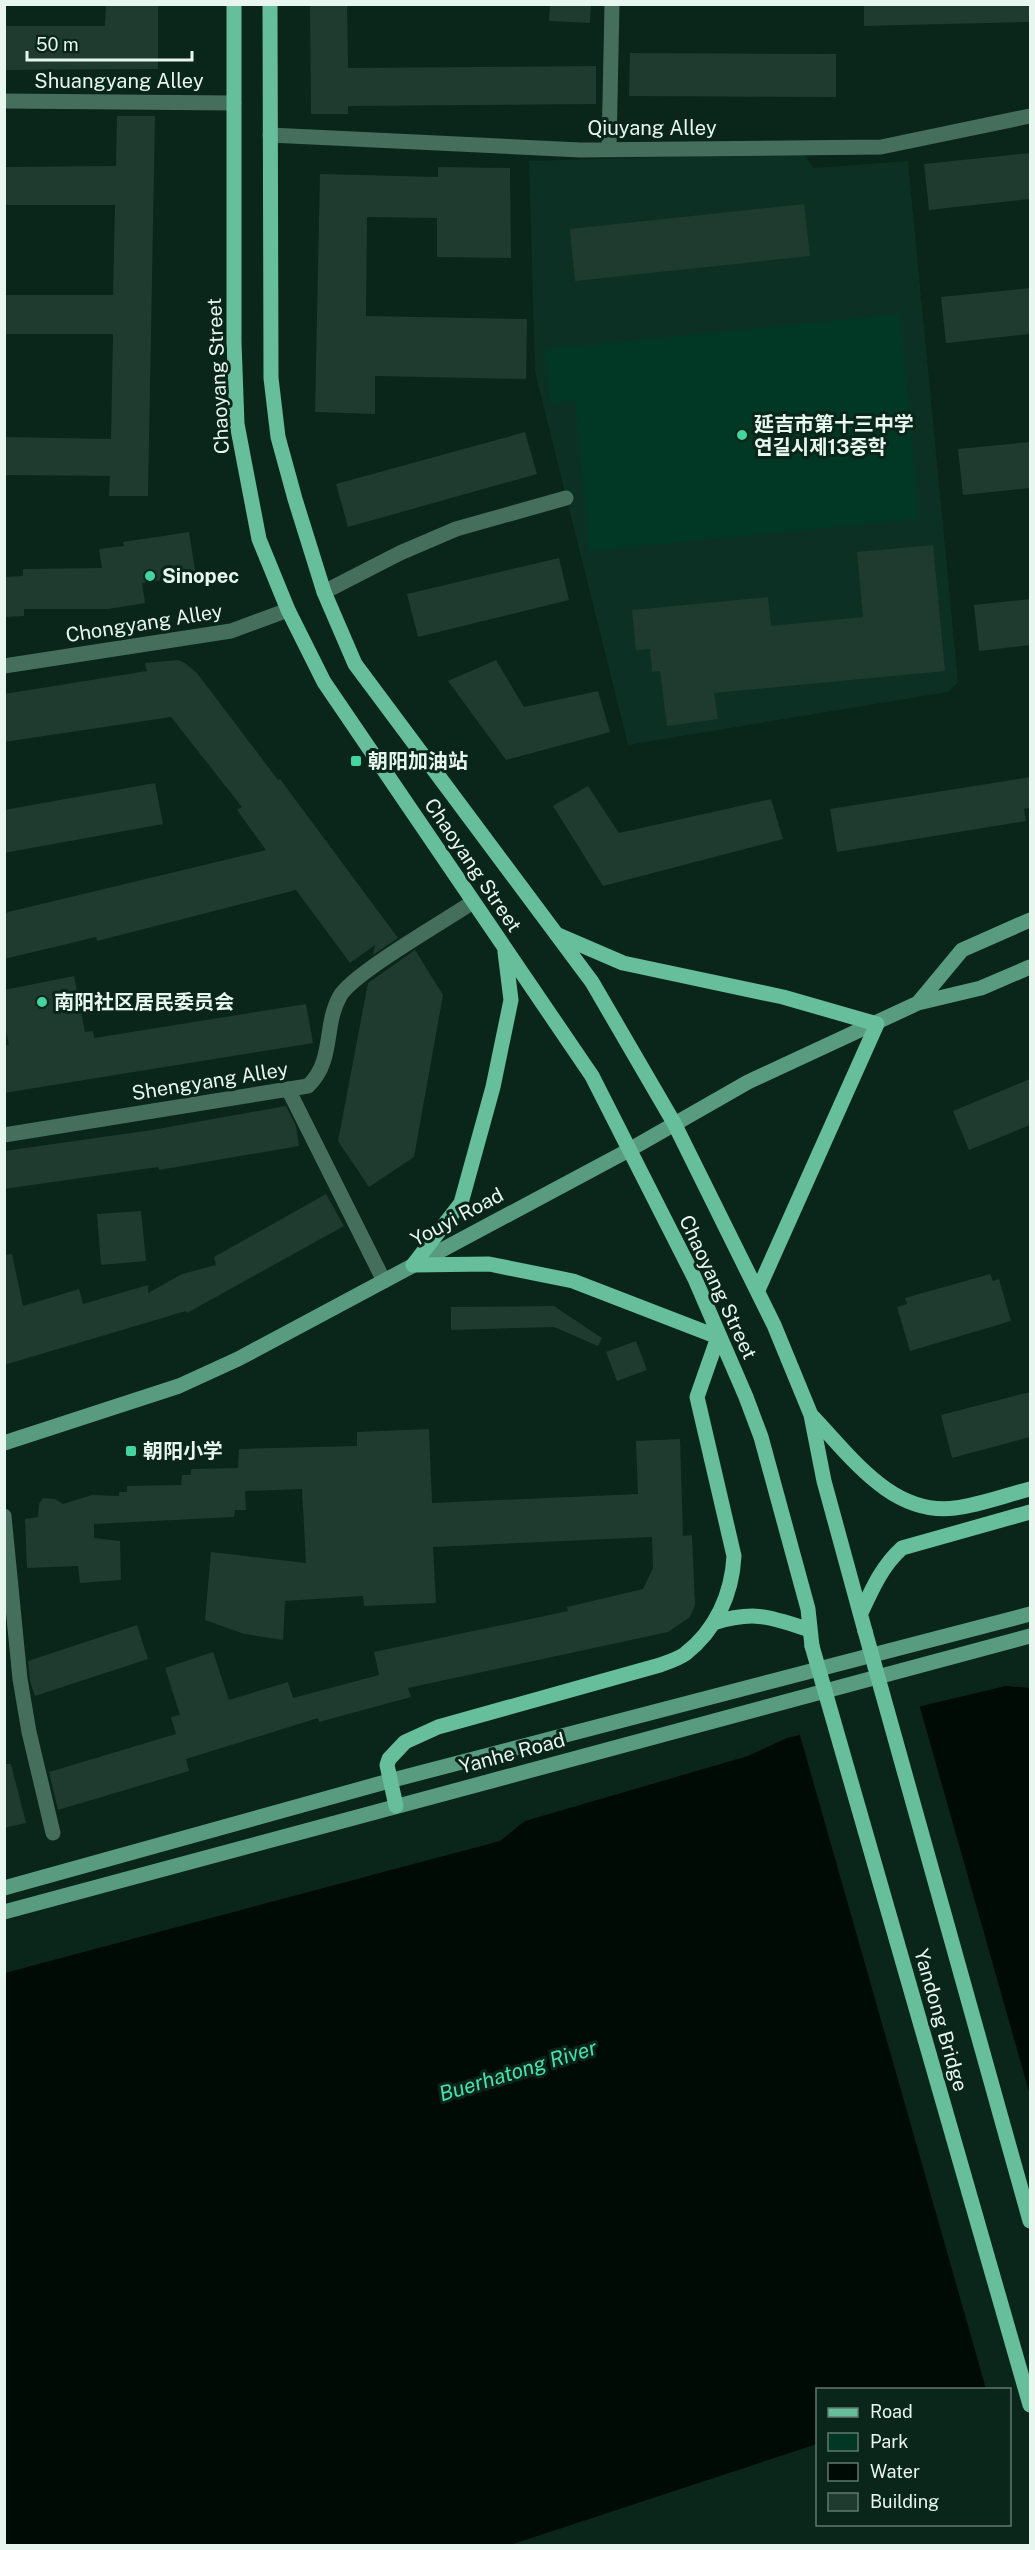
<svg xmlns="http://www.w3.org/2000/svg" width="1035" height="2550" viewBox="0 0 1035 2550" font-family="'Public Sans','Noto Sans SC','Noto Sans KR',sans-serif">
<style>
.built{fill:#0c3124}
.green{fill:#003725}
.water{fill:#010b06}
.pier{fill:#0a251a}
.building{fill:#1f3a2e}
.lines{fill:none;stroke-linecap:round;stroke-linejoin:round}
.minor{stroke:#466e5c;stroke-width:15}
.secondary{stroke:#599b7f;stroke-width:15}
.primary{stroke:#66be9a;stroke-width:15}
.primary-bridge{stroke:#66be9a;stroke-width:15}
.poi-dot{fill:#43d4a0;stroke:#0a251a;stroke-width:2}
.labels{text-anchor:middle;stroke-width:6;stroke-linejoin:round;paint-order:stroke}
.street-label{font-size:20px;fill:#e7f6ef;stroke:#0a251a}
.poi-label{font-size:20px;font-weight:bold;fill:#e7f6ef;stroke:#0a251a;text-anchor:start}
.water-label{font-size:21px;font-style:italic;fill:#4ae1aa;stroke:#0a251a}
</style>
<rect width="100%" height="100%" fill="#0a251a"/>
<!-- built -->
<path class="built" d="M 803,153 L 814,168 L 908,161 L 958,682 L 948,692 L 628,745 L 535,372 L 529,161 Z"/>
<!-- green -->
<path class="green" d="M 900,314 L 919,519 L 589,551 L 575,401 L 550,403 L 545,349 Z"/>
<!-- water -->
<path class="water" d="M 1006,1686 L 1030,1688 L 1030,2391 L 818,2390 L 817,2444 L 510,2545 L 5,2546 L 5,1973 L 500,1841 L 525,1821 L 748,1756 L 787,1738 Z"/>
<!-- pier -->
<path class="pier" d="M 919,1704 L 1030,2095 L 1030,2394 L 1010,2401 L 1010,2390 L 986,2389 L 799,1732 Z"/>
<!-- building -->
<path class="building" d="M 106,4 L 158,4 L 158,69 L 4,70 L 4,26 L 105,26 Z
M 310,4 L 347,4 L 348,68 L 596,66 L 596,104 L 348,106 L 348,114 L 311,114 Z
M 550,4 L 591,4 L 590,23 L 549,21 Z
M 864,4 L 1030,4 L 1030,22 L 864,26 Z
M 630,53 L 836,54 L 836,97 L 629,96 Z
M 117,116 L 155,116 L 148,496 L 109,496 L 110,476 L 4,475 L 4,437 L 111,439 L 113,334 L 4,334 L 4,295 L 113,295 L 115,205 L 4,205 L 4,167 L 116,166 Z
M 1030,153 L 1030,199 L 929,210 L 924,164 Z
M 438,167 L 510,168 L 511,258 L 437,257 L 437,218 L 367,217 L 366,316 L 527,319 L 526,379 L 375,376 L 375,414 L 315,412 L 320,174 L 438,177 Z
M 804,204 L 810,256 L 575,281 L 570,229 Z
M 1030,288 L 1030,334 L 946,343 L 941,297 Z
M 525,432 L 537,474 L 348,527 L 336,484 Z
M 1030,442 L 1030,488 L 963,495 L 958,449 Z
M 189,532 L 196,576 L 142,583 L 145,603 L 108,609 L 24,609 L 24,616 L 4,617 L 4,577 L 23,576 L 23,569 L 102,568 L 99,549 L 124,546 L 123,542 Z
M 933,545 L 945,671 L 714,693 L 718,719 L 667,726 L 660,671 L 652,672 L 650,649 L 636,650 L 632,610 L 768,597 L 771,626 L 863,617 L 857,552 Z
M 559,558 L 569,600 L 418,637 L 407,594 Z
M 1030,599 L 1030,645 L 979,651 L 974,605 Z
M 178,660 L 185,663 L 197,673 L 278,780 L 280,779 L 398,938 L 373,955 L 375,945 L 350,963 L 296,890 L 97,941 L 96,937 L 4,959 L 4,913 L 266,850 L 237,810 L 242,807 L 171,717 L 4,742 L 4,694 L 147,671 L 145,663 Z
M 496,660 L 524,707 L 598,691 L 610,732 L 506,760 L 448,681 Z
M 1030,777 L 1030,808 L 1024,809 L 1026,821 L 837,852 L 830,809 Z
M 155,783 L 163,824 L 4,853 L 4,810 Z
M 588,786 L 619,833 L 771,799 L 783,839 L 603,886 L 553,806 Z
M 415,950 L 443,995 L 414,1157 L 369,1187 L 338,1141 L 368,983 Z
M 74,976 L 85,1032 L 93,1031 L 94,1038 L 306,1004 L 313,1043 L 4,1093 L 4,1046 L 9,1045 L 4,1022 L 4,990 Z
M 1030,1079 L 1030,1125 L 969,1150 L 953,1111 Z
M 286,1106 L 296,1126 L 299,1146 L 159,1170 L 158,1167 L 4,1189 L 4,1151 L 152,1130 Z
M 326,1194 L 344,1226 L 187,1313 L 186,1311 L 4,1365 L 4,1255 L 12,1254 L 23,1306 L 79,1289 L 83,1304 L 148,1285 L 148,1293 L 182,1274 L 216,1265 L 214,1257 Z
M 141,1211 L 146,1261 L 101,1265 L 97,1214 Z
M 990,1274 L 993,1281 L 999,1279 L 1011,1321 L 910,1351 L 897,1307 L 907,1304 L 905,1298 Z
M 554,1306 L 602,1338 L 598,1346 L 554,1327 L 451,1330 L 451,1307 Z
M 636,1341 L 647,1370 L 617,1381 L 606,1352 Z
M 1030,1392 L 1030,1437 L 952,1458 L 941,1415 Z
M 429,1429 L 432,1503 L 638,1494 L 636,1441 L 680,1439 L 683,1536 L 692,1535 L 695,1605 L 690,1617 L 668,1632 L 408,1688 L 411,1697 L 319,1722 L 318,1718 L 186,1759 L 189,1771 L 58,1810 L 49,1772 L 176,1734 L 171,1717 L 180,1715 L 165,1668 L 213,1652 L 229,1700 L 288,1682 L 293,1698 L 379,1675 L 374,1652 L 568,1611 L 567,1607 L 643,1589 L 653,1568 L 652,1537 L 433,1547 L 436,1603 L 364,1606 L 363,1596 L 285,1601 L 283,1640 L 244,1634 L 205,1620 L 211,1552 L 306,1563 L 302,1489 L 245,1491 L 246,1510 L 235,1510 L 234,1517 L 94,1524 L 94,1538 L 120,1541 L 121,1580 L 80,1583 L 78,1566 L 27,1568 L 25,1519 L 38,1517 L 39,1504 L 43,1498 L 55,1499 L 63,1504 L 92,1495 L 119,1496 L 119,1492 L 127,1492 L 127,1486 L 181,1485 L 182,1475 L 191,1475 L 191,1469 L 238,1468 L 239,1449 L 357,1446 L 357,1432 Z
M 137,1625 L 148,1659 L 35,1696 L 30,1681 L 28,1661 Z
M 4,1764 L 11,1764 L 26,1823 L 4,1828 Z"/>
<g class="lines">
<!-- minor -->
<path class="minor" d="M 4,101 L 234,103
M 270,135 L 580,150 L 881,147 L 1030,116
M 609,149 L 612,4
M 324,592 L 400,553 L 456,529 L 566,498
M 4,666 L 231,631 L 288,610
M 288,1089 L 384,1281
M 4,1135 L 308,1086 C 335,1060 323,1026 340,996 C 352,974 446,920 473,902
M 4,1516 L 20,1679 L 29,1732 L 53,1833"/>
<!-- secondary -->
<path class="secondary" d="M 918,1003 L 962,950 L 1030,920
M 4,1443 L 179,1386 L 238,1359 L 629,1150 L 748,1082 L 918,1003 L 981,988 L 1030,967
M 4,1888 L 389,1781 L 1030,1614
M 4,1912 L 1030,1636"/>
<!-- primary -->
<path class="primary" d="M 234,4 L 234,342 L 237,424 L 259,539 L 288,610 L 324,682 L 592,1076 L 695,1279 L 746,1397 L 761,1437 L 808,1609 L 812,1646
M 270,4 L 271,378 L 278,437 L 295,499 L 324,592 L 355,664 L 592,982 L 674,1123 L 774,1325 L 811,1415 L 824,1481 L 865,1631
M 558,935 L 623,963 L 783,997 L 877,1024 L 758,1290
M 413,1265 L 461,1203 L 493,1087 L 511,1000 L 505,952
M 413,1265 L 489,1264 L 573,1281 L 718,1337
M 811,1415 C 850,1455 891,1516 955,1508 C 980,1505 1006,1495 1030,1489
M 861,1613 C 872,1589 882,1566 902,1548 L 1030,1512
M 713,1623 C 755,1610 770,1617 810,1630
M 396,1806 L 387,1765 L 389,1759 L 405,1742 L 438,1727 L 660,1665 C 668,1662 678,1659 685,1654 C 716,1630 732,1594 734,1556 L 697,1397 L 718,1337"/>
<!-- primary-bridge -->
<path class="primary-bridge" d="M 865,1631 L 1030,2221
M 812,1646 L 1030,2405"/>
</g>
<!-- markers -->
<g class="poi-dot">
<circle cx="742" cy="435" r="6"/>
<circle cx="150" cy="576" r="6"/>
<rect x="350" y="755" width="12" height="12" rx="3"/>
<circle cx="42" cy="1002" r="6"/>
<rect x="125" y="1445" width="12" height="12" rx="3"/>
</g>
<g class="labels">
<!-- street labels -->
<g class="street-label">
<text x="119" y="88">Shuangyang Alley</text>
<text x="652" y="135">Qiuyang Alley</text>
<text transform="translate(218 376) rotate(-93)" y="7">Chaoyang Street</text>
<text transform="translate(144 623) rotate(-9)" y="7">Chongyang Alley</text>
<text transform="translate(473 865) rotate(56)" y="7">Chaoyang Street</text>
<text transform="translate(210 1081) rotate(-9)" y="7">Shengyang Alley</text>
<text transform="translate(457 1217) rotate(-28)" y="7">Youyi Road</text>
<text transform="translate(718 1287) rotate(65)" y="7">Chaoyang Street</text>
<text transform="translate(512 1753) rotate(-15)" y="7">Yanhe Road</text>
<text transform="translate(941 2020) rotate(74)" y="7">Yandong Bridge</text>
</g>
<!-- poi labels -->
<g class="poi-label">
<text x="754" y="431">延吉市第十三中学<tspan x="754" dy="23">연길시제13중학</tspan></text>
<text x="162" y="583">Sinopec</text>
<text x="368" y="768">朝阳加油站</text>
<text x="54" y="1009">南阳社区居民委员会</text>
<text x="143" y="1458">朝阳小学</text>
</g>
<!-- water labels -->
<g class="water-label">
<text transform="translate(518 2071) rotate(-17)" y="7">Buerhatong River</text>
</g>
</g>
<!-- border -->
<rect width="1035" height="2550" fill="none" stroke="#e7f6ef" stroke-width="12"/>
<!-- legend -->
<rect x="816" y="2388" width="195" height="138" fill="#0a251a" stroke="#62796f" stroke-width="1.5"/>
<rect x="828" y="2408" width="30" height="9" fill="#66be9a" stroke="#62796f" stroke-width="1.5"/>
<text x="870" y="2418" font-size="18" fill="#e7f6ef">Road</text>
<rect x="828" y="2433" width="30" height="18" fill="#003725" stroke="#62796f" stroke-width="1.5"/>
<text x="870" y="2448" font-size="18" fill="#e7f6ef">Park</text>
<rect x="828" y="2463" width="30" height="18" fill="#010b06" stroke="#62796f" stroke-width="1.5"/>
<text x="870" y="2478" font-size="18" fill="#e7f6ef">Water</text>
<rect x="828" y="2493" width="30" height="18" fill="#1f3a2e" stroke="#62796f" stroke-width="1.5"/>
<text x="870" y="2508" font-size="18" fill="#e7f6ef">Building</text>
<!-- scale -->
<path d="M27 51v9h165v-9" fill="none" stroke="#e7f6ef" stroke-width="3"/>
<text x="36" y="51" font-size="18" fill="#e7f6ef" stroke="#0a251a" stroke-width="4.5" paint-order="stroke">50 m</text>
</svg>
